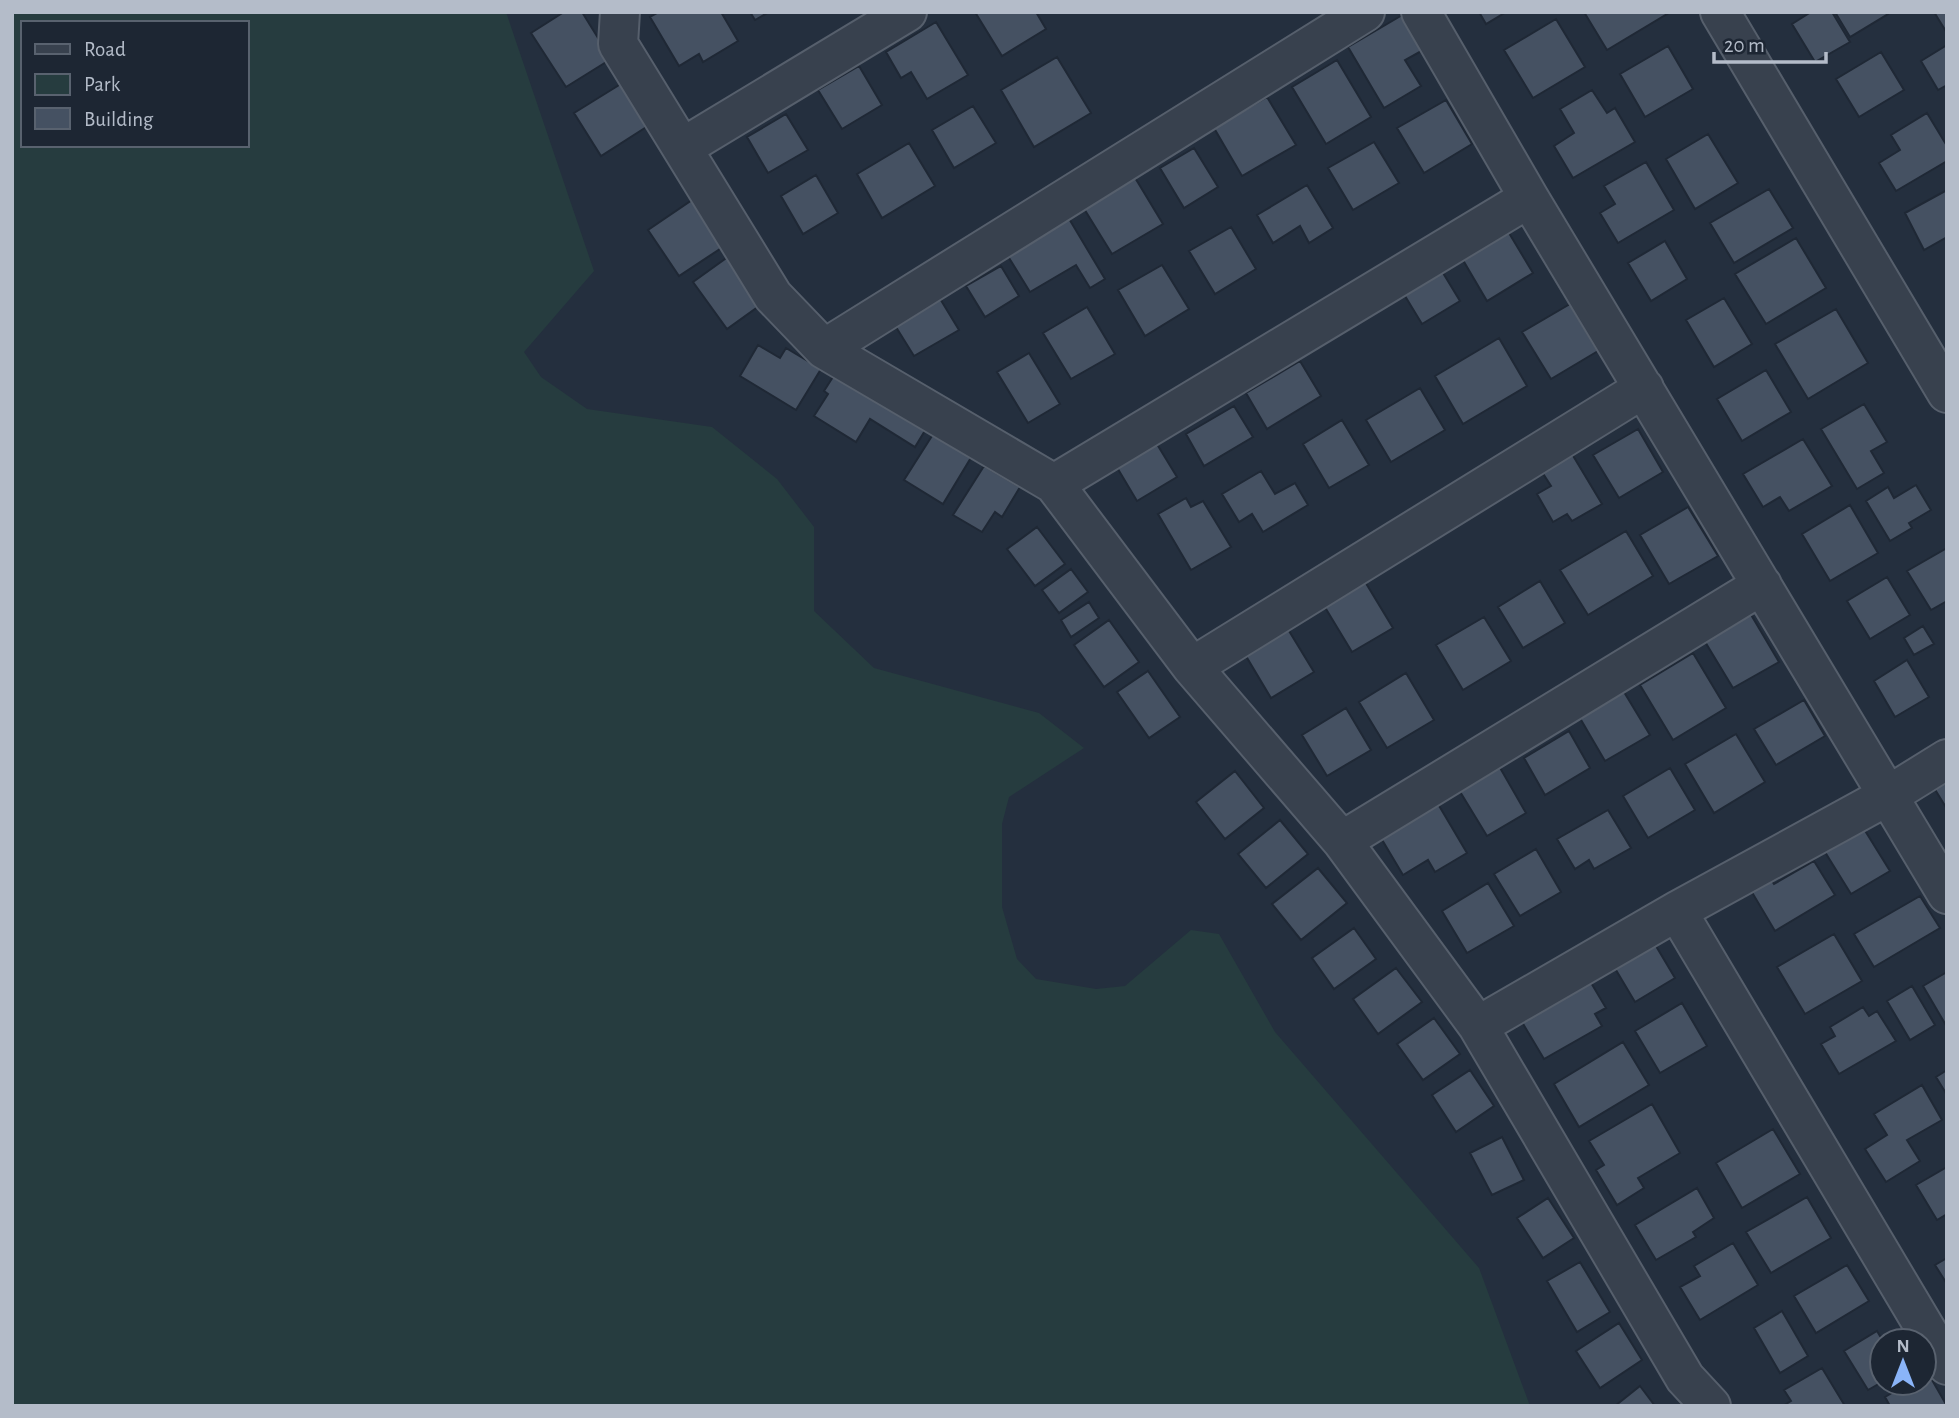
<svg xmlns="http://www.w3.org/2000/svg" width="1959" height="1418" viewBox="0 0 1959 1418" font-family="'Alegreya Sans',sans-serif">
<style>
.green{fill:#263c3f;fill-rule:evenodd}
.building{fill:#455162;stroke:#1f2835;stroke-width:2}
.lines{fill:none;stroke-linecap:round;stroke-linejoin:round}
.minor-casing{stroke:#565f6c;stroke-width:42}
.tertiary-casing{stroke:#565f6c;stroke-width:42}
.minor{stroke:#38414e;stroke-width:38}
.tertiary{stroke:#38414e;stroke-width:38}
</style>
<rect width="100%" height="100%" fill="#242f3e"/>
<!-- green -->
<path class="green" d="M 12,12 L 506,12 L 594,271 L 524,352 L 541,377 L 587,409 L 712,427 L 777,479 L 814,527 L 814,611 L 874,668 L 1039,713 L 1084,748 L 1009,797 L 1002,824 L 1002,907 L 1017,959 L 1036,979 L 1096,989 L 1125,986 L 1191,930 L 1219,934 L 1275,1032 L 1479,1268 L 1530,1406 L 12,1406 ZM 23,23 L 247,23 L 247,145 L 23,145 Z"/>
<!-- building -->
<path class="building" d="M 564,12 L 582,12 L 611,59 L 566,87 L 531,33 Z
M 659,12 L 721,12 L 738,41 L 703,62 L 699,54 L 679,66 L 650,17 Z
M 750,12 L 769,12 L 755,20 Z
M 975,12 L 1036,12 L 1046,29 L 1002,56 Z
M 1479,12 L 1506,12 L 1486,24 Z
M 1584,12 L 1665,12 L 1667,14 L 1607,50 Z
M 1811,12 L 1832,12 L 1850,42 L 1815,62 L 1792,24 Z
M 1835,12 L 1887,12 L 1888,14 L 1850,37 Z
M 1934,12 L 1947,12 L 1947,33 Z
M 1404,14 L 1425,49 L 1405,60 L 1421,86 L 1384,108 L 1348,47 Z
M 1556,19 L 1585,67 L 1533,98 L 1504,50 Z
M 936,22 L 968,75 L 927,99 L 911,72 L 901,78 L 886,52 Z
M 1947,45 L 1947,85 L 1938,90 L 1921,61 Z
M 1668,46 L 1693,89 L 1645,117 L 1620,74 Z
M 1881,52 L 1904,90 L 1859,117 L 1836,79 Z
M 1057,57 L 1091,113 L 1034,147 L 1001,90 Z
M 1337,60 L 1371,117 L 1326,144 L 1292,87 Z
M 859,66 L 882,105 L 842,129 L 818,90 Z
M 624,82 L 651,124 L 601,156 L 574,113 Z
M 1592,90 L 1607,113 L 1615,108 L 1635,142 L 1573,178 L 1554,146 L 1574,133 L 1560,109 Z
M 1267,97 L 1296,145 L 1242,176 L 1214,128 Z
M 1446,100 L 1472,144 L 1424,173 L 1397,128 Z
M 973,106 L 996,143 L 954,168 L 932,130 Z
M 1927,113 L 1947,146 L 1947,161 L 1896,191 L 1879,163 L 1900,150 L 1891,135 Z
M 786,114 L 808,150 L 768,173 L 747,137 Z
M 1708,134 L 1738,183 L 1695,209 L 1666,159 Z
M 1374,142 L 1399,183 L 1353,210 L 1328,168 Z
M 909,143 L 935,186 L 882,218 L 857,174 Z
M 1194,148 L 1218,187 L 1184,208 L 1160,168 Z
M 1646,162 L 1674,210 L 1618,243 L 1600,213 L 1615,204 L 1604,186 Z
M 816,175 L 838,213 L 803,234 L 781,196 Z
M 1134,176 L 1163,224 L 1112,254 L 1083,207 Z
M 1307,185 L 1333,228 L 1309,243 L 1300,226 L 1273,243 L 1257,215 Z
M 1769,189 L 1793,228 L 1734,263 L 1710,223 Z
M 1947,190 L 1947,237 L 1924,250 L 1905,213 Z
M 698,196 L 729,243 L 679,276 L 648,230 Z
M 1068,217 L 1105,279 L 1090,288 L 1076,265 L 1030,292 L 1006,253 Z
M 1231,227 L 1256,269 L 1215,294 L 1189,251 Z
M 1506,228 L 1533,273 L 1487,301 L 1460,255 Z
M 1796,238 L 1826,288 L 1766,324 L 1735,274 Z
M 1665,241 L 1687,279 L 1651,301 L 1628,263 Z
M 732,254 L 766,301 L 727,329 L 693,282 Z
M 1162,265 L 1189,309 L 1145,336 L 1118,290 Z
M 1001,266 L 1019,296 L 985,317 L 966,286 Z
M 1440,268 L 1460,301 L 1422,324 L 1402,291 Z
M 936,292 L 959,330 L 914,356 L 891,319 Z
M 1724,298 L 1752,344 L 1714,367 L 1686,320 Z
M 1570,304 L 1598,351 L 1551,379 L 1522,332 Z
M 1087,307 L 1115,354 L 1071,379 L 1043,333 Z
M 1836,309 L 1868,363 L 1808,399 L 1775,344 Z
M 1499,338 L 1527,386 L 1463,424 L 1435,376 Z
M 758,345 L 780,358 L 786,348 L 821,369 L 796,410 L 740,376 Z
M 1029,353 L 1060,404 L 1028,423 L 997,372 Z
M 1300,361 L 1321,396 L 1267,429 L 1246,393 Z
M 838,369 L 929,424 L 915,447 L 870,419 L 856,442 L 814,416 L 828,394 L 824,391 Z
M 1766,370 L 1791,412 L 1742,441 L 1717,399 Z
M 1420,388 L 1445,430 L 1391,462 L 1366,420 Z
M 1864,404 L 1887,442 L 1871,451 L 1884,473 L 1857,489 L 1821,429 Z
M 1234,406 L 1253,437 L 1204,466 L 1186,434 Z
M 1342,420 L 1369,465 L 1329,488 L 1303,444 Z
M 937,428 L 975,451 L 943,504 L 904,480 Z
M 1638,429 L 1663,472 L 1619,498 L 1593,455 Z
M 1152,436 L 1177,477 L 1137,501 L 1112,459 Z
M 1803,439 L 1832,486 L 1789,511 L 1780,497 L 1763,507 L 1743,474 Z
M 1572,454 L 1602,504 L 1572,521 L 1567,514 L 1553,522 L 1537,494 L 1551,486 L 1542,472 Z
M 984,466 L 1020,487 L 1002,517 L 995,512 L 982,532 L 953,515 Z
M 1261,471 L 1275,494 L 1295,483 L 1308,505 L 1263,532 L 1252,514 L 1239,522 L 1222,494 Z
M 1916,485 L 1931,510 L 1909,523 L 1912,528 L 1890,541 L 1866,501 L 1888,487 L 1894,498 Z
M 1186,498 L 1191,507 L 1203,501 L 1231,547 L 1191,570 L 1158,514 Z
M 1850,505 L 1878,553 L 1830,581 L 1802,534 Z
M 1688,507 L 1718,556 L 1669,584 L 1640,535 Z
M 1037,527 L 1065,564 L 1035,586 L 1007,549 Z
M 1626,531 L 1653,576 L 1588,615 L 1560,570 Z
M 1947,548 L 1947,601 L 1931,610 L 1907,571 Z
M 1071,569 L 1088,592 L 1059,613 L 1042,590 Z
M 1887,577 L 1910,615 L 1870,639 L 1847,601 Z
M 1364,580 L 1393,628 L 1352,652 L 1323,604 Z
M 1540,581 L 1565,623 L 1523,648 L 1498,607 Z
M 1089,602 L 1099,618 L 1071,637 L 1061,620 Z
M 1750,613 L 1779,662 L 1733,688 L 1704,640 Z
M 1484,617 L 1511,661 L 1463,690 L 1436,645 Z
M 1109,620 L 1139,662 L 1104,687 L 1074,645 Z
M 1286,626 L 1314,672 L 1271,698 L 1243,651 Z
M 1923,626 L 1934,644 L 1914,655 L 1904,638 Z
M 1693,653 L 1726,708 L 1673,740 L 1640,685 Z
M 1907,660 L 1929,697 L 1895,717 L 1874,681 Z
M 1148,671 L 1180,717 L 1149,738 L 1117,692 Z
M 1406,673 L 1434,720 L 1387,748 L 1359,702 Z
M 1621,687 L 1650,735 L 1605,761 L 1577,713 Z
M 1804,700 L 1825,736 L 1776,765 L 1754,729 Z
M 1346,708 L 1371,750 L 1327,776 L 1302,735 Z
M 1569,731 L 1590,768 L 1545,795 L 1524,758 Z
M 1736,734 L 1765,782 L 1714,813 L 1685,764 Z
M 1499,766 L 1526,813 L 1487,836 L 1459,790 Z
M 1670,768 L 1695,810 L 1648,838 L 1623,796 Z
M 1235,771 L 1264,808 L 1225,839 L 1196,802 Z
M 1947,773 L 1947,809 L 1931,783 Z
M 1438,804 L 1467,853 L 1435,872 L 1428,860 L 1403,875 L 1381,838 Z
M 1608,810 L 1631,848 L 1594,869 L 1589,860 L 1575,869 L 1557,839 Z
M 1280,820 L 1308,854 L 1266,888 L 1238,854 Z
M 1864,829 L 1890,871 L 1851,894 L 1825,852 Z
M 1536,849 L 1561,892 L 1520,916 L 1494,874 Z
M 1814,861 L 1835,895 L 1775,931 L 1750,889 L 1770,878 L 1774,884 Z
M 1318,868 L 1347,903 L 1301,940 L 1272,904 Z
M 1488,883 L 1514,926 L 1467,953 L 1442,911 Z
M 1920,896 L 1940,928 L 1874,967 L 1854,934 Z
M 1354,928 L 1376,959 L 1334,989 L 1312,958 Z
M 1834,934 L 1862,981 L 1805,1014 L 1777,967 Z
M 1653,941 L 1675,978 L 1635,1002 L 1613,965 Z
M 1396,968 L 1422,1002 L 1378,1034 L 1353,999 Z
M 1947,972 L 1947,1027 L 1923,986 Z
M 1590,981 L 1606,1008 L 1595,1014 L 1602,1026 L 1544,1059 L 1522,1022 Z
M 1912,986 L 1935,1025 L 1910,1040 L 1887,1001 Z
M 1682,1003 L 1707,1046 L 1660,1073 L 1635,1031 Z
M 1863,1007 L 1869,1016 L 1877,1011 L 1896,1041 L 1839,1074 L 1821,1044 L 1835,1036 L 1830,1027 Z
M 1434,1018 L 1460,1054 L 1423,1080 L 1397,1044 Z
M 1623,1042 L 1649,1085 L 1579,1127 L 1554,1084 Z
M 1470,1070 L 1494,1106 L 1456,1132 L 1432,1095 Z
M 1947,1070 L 1947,1095 L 1936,1077 Z
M 1922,1085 L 1942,1120 L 1907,1140 L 1920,1161 L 1886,1182 L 1865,1149 L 1887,1135 L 1874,1114 Z
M 1652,1104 L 1680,1153 L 1638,1178 L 1644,1188 L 1617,1205 L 1596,1170 L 1604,1165 L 1589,1141 Z
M 1773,1129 L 1800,1174 L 1742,1208 L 1716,1163 Z
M 1502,1137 L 1524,1180 L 1492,1195 L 1470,1153 Z
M 1947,1167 L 1947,1214 L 1937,1220 L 1916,1185 Z
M 1697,1188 L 1714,1218 L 1693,1232 L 1696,1237 L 1656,1260 L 1635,1225 Z
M 1807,1197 L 1831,1238 L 1771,1273 L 1746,1232 Z
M 1548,1198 L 1574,1238 L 1543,1258 L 1517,1218 Z
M 1733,1243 L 1758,1285 L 1700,1320 L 1680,1287 L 1700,1276 L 1694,1266 Z
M 1947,1258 L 1947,1284 L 1935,1265 Z
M 1580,1262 L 1610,1312 L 1577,1332 L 1547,1281 Z
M 1847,1265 L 1869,1301 L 1816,1333 L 1794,1296 Z
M 1782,1311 L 1808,1356 L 1780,1373 L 1754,1328 Z
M 1619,1323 L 1642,1360 L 1600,1388 L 1576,1351 Z
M 1877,1331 L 1883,1341 L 1882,1382 L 1868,1390 L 1844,1351 Z
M 1924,1366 L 1947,1406 L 1890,1406 L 1885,1397 L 1909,1383 L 1924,1383 Z
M 1822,1368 L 1845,1406 L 1783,1406 L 1791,1401 L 1784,1390 Z
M 1640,1386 L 1655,1406 L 1615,1406 Z"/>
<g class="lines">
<defs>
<path id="minor" d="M 620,12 L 618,44 L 773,296 L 824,349 L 1054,484 L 1192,667 L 1342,841 L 1478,1026 L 1685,1378 L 1711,1406
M 1421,12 L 1529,198 L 1947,894
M 682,148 L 907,12
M 824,349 L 1365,12
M 1054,484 L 1529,198
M 1192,667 L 1644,388
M 1342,841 L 1762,585
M 1677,911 L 1947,1365
M 1478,1026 L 1677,911 L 1889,795 L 1947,759"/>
<path id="tertiary" d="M 1720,12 L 1947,393"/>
</defs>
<!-- minor casing -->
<use href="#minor" class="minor-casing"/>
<!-- tertiary casing -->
<use href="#tertiary" class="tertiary-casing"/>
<!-- minor -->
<use href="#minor" class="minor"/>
<!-- tertiary -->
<use href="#tertiary" class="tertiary"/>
</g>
<!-- border -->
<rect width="1959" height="1418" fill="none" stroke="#b4bcc9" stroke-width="28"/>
<!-- legend -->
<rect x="21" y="21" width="228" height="126" fill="#1d2633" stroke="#59626f" stroke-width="2"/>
<rect x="35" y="44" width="35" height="10" fill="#38414e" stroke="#59626f" stroke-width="2"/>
<text x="84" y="56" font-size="21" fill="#b4bcc9">Road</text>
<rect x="35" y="74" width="35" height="21" fill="#263c3f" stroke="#59626f" stroke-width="2"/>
<text x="84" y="91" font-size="21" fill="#b4bcc9">Park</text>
<rect x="35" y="108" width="35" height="21" fill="#455162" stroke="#59626f" stroke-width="2"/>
<text x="84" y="126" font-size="21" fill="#b4bcc9">Building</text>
<!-- north arrow -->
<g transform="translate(1903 1362)"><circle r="33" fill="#1d2633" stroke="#59626f" stroke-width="2"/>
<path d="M0-5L12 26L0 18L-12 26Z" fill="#8ab4f8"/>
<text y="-10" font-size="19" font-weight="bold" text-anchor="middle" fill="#b4bcc9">N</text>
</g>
<!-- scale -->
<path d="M1714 52v10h112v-10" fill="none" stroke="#b4bcc9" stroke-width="3.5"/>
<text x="1724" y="52" font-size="21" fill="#b4bcc9" stroke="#1d2633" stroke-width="5" paint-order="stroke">20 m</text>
</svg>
